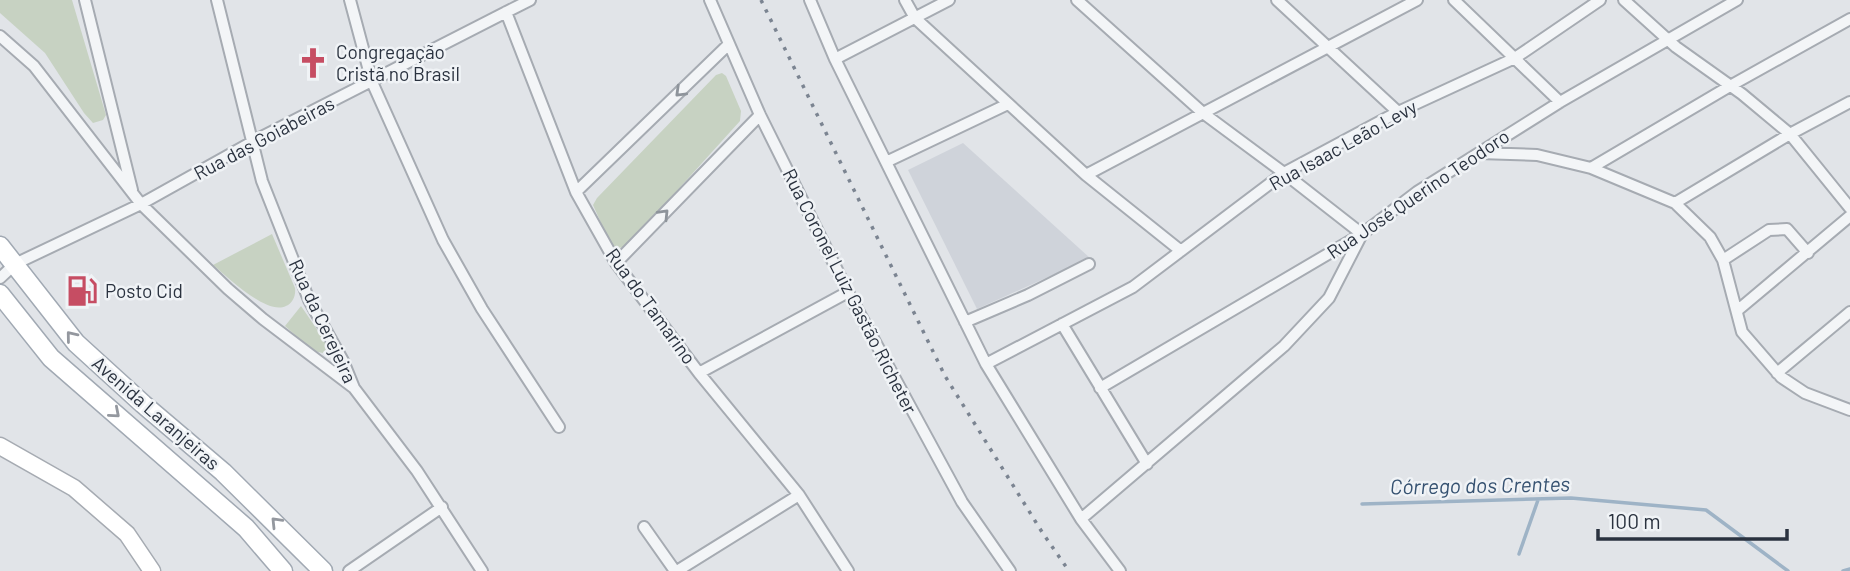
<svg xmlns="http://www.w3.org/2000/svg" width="1850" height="571" viewBox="0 0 1850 571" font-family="Barlow,sans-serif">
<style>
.built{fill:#cfd3da}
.green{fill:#c7d2c2}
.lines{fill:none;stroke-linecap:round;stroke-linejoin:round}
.stream{stroke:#9eb3c6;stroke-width:3.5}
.minor-casing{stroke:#a6abb2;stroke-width:14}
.secondary-casing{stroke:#a6abb2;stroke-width:19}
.primary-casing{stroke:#a1a9b3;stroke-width:21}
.minor{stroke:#f3f5f7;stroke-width:10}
.secondary{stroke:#fff;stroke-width:16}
.primary{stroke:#fff;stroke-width:18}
.rail{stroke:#7b8491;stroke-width:3.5;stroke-dasharray:3.5 7;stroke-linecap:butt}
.oneway{stroke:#8e949b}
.oneway2{stroke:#94989f}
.labels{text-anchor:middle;stroke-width:5;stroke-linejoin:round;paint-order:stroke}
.poi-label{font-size:19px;fill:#2a323f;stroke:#f0f3f6;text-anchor:start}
.street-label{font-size:19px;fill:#2a323f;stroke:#f0f3f6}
.water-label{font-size:21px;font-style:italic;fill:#365271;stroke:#f0f3f6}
</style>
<rect width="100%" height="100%" fill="#e1e4e8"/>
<!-- built -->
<path class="built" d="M 963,143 L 1090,258 L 977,309 L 908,170 Z"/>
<!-- green -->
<path class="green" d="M 0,0 L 72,0 L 106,115 L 103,120 L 93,123 L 84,113 L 45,53 L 0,13 Z
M 722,73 L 726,76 L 741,111 L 740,121 L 626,247 L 617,248 L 611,245 L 593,205 L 597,198 L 716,75 Z
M 272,234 L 295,288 C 296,295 293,303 286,306 C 267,316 228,277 213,265 Z
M 301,306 L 327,344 L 327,348 L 323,353 L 313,351 L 285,326 Z"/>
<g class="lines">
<!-- stream -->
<path class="stream" d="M 1362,504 L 1571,498 L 1706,510 L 1788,571
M 1519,554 L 1538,500
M 1843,571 L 1850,569"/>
<defs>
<path id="minor" d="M 85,0 L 132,190
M 217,0 L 262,181 L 309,300 L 343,361 L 354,388 L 417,471 L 482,571
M 350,0 L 372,82 L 443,240 L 482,309 L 559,427
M 710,0 L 760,115 L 848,292 L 962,502 L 1010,571
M 810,0 L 835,59 L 986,364 L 1081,519 L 1120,571
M 905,0 L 915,18 L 1086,175 L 1181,251
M 1077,0 L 1203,113 L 1284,173 L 1362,234 L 1329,298 L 1284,346 L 1081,519
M 1277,0 L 1398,112
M 1454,0 L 1560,102
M 1624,0 L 1676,47 L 1742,94 L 1790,134 L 1850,208
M 506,12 L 576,192 L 616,263 L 699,373 L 799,495 L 848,571
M 0,36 L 34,66 L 141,204 L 228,289 L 263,319 L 354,388
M 835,59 L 949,0
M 1479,153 L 1537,155 L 1591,168 L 1675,203 L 1710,237 L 1723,260 L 1742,332 L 1781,377 L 1805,393 L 1850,410
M 886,162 L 1008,104
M 1591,168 L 1730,86 L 1850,19
M 1086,175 L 1417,0
M 576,192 L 729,44
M 1675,203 L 1790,134 L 1850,102
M 1723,260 L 1769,230 L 1787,229 L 1808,253
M 616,263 L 760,115
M 0,278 L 15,264 L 141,204 L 252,142 L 530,0
M 1738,310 L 1850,216
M 965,322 L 1028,295 L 1089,264
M 1062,324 L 1147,464
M 986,364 L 1133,287 L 1284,173 L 1398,112 L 1515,58 L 1600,0
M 699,373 L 848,292
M 1777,373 L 1850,312
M 1100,388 L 1362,234 L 1417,192 L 1560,102 L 1737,0
M 644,527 L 675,571
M 349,571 L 442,507
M 677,571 L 799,495"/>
<path id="secondary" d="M 0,446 L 74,488 L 127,534 L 152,571"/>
<path id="primary" d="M 0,246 L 76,343 L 143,404 L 223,472 L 323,571
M 0,294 L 51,358 L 246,528 L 283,571"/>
</defs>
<!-- minor casing -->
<use href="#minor" class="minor-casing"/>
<!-- secondary casing -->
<use href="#secondary" class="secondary-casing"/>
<!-- primary casing -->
<use href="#primary" class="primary-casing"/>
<!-- minor -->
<use href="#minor" class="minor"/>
<!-- secondary -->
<use href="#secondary" class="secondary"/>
<!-- primary -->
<use href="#primary" class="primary"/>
<!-- rail -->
<path class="rail" d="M 761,0 L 945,376 L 1042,532 L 1069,571"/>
</g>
<!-- one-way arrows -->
<defs><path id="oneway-chevron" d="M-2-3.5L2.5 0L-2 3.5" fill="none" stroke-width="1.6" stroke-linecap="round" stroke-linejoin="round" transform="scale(1.75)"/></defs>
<g class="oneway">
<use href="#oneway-chevron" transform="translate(680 92) rotate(136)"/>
<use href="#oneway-chevron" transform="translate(664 214) rotate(-46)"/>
</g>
<g class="oneway2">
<use href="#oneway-chevron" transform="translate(71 336) rotate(-129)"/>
<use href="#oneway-chevron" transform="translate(115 413) rotate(41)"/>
<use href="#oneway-chevron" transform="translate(276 522) rotate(-134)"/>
</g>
<!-- icons -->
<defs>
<symbol id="church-bare" viewBox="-9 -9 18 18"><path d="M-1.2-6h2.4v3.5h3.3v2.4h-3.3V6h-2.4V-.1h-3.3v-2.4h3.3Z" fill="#c64d63" stroke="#f0f3f6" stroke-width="2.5" paint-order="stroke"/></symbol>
<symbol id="fuel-bare" viewBox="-9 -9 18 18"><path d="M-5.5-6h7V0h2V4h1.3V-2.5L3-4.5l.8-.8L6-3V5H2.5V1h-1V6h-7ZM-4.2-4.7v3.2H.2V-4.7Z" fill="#c64d63" stroke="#f0f3f6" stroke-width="2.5" paint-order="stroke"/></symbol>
</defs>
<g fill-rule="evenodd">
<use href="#church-bare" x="291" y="41" width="44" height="44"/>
<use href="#fuel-bare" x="60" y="269" width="44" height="44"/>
</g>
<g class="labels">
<!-- poi labels -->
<g class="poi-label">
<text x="336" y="59">Congregação<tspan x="336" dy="22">Cristã no Brasil</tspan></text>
<text x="105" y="298">Posto Cid</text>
</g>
<!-- street labels -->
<g class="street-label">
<text transform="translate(264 138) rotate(-28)" y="7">Rua das Goiabeiras</text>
<text transform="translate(1343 145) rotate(-29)" y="7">Rua Isaac Leão Levy</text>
<text transform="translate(1418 194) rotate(-34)" y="7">Rua José Querino Teodoro</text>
<text transform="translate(850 291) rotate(63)" y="7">Rua Coronel Luiz Gastão Richeter</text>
<text transform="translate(651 306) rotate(54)" y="7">Rua do Tamarino</text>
<text transform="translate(323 321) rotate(65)" y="7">Rua da Cerejeira</text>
<text transform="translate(156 413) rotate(41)" y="7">Avenida Laranjeiras</text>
</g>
<!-- water labels -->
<g class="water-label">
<text transform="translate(1480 486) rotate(-1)" y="7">Córrego dos Crentes</text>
</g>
</g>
<!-- scale -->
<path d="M1598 529v10h189v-10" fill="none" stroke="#2a323f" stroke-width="3.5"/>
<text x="1608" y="529" font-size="21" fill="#2a323f" stroke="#f0f3f6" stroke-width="5" paint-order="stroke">100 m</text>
</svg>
